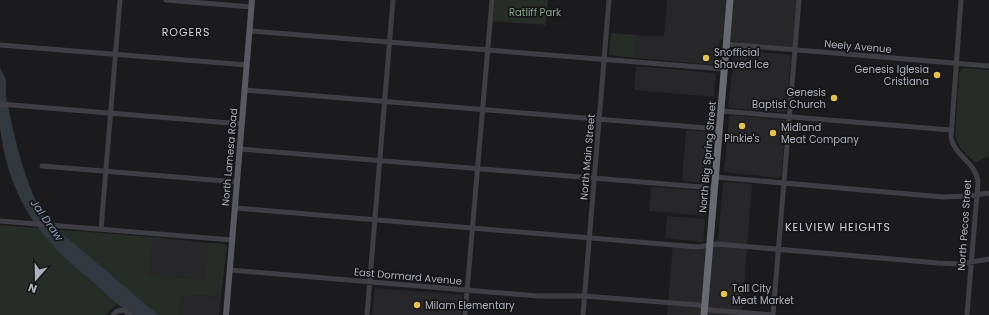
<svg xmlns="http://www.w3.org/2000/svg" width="989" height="315" viewBox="0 0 989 315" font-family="Poppins,sans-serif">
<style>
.built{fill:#27272a}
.green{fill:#252d26}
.water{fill:#313840}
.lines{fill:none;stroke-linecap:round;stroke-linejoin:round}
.minor{stroke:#3e3e44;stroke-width:5}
.major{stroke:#585960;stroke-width:6}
.highway{stroke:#686a72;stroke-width:7}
.poi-dot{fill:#e7c248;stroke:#161618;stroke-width:1.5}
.labels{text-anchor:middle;stroke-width:3.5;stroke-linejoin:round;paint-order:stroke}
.park-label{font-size:10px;fill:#87a58c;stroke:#161618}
.street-label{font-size:10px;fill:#aeb1bb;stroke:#161618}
.poi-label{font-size:10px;fill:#aeb1bb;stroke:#161618;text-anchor:start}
.neighbourhood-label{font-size:11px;letter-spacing:1px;fill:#cfd0d8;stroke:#161618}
.water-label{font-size:11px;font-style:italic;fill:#889bb3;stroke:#161618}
</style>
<rect width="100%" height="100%" fill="#1b1b1d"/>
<!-- built -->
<path class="built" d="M 667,0 L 799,0 L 795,50 L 763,47 L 720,39 L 718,63 L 716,65 L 634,58 L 636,35 L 664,37 Z
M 735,50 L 789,55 L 791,57 L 786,111 L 784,112 L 730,108 L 728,105 Z
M 636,66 L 714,73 L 716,75 L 714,97 L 634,90 Z
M 731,115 L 784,120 L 786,122 L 781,176 L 779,178 L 724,172 L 729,117 Z
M 686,130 L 712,132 L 708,184 L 682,181 Z
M 725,182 L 752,184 L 742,312 L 772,315 L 667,315 L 673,244 L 711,247 L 718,238 L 723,184 Z
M 651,187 L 706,191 L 708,193 L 706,216 L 649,211 Z
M 667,216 L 705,219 L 703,242 L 665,238 Z
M 153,237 L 208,243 L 205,280 L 149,275 Z
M 375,288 L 462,295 L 461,315 L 372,315 Z
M 182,294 L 221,297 L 219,315 L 179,315 Z"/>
<!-- green -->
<path class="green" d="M 495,0 L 548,0 L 546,25 L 493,21 Z
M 611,33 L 636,35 L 634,58 L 609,55 Z
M 966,68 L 989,70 L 989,156 L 975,163 L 960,148 L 955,136 L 959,73 L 962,69 Z
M 0,225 L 153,237 L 149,275 L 205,280 L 208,243 L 225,244 L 227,246 L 221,297 L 182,294 L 179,315 L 133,315 L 118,303 L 106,315 L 0,315 Z"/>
<!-- water -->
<path class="water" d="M 0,67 C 1,71 4,74 5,78 C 7,84 5,90 6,96 C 13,130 30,219 64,235 L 158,315 C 151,315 140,315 133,315 C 126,313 101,289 93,282 C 39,239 9,198 0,128 C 0,108 0,87 0,67 Z"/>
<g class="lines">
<!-- minor -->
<path class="minor" d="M 166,0 L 252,7
M 961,0 L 951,137 C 954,156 976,162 978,182 L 967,315
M 250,31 L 724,69
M 726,44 L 989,66
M 0,45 L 247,65
M 245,90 L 719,129
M 0,104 L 242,124
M 721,111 L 951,130
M 240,149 L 714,188
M 42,166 L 237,182
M 715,177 L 943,197 L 968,196 L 989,193
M 235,208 L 698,247 L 717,244 L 938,263 L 960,264 L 989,259
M 0,221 L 232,240
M 101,229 L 120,0
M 230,270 L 538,296 L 584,296 L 699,305 L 710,310 L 772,315
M 113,315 L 117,311 L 124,310 L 130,315
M 367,315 L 393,0
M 465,315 L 492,0
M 583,315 L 609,0
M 773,315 L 799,0"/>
<!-- major -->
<path class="major" d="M 226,315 L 252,0"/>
<!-- highway -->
<path class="highway" d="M 704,315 L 730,0"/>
</g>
<!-- markers -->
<g class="poi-dot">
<circle cx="706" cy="58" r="4"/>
<circle cx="937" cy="75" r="4"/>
<circle cx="834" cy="98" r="4"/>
<circle cx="742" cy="126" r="4"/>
<circle cx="773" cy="133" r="4"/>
<circle cx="724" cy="294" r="4"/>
<circle cx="417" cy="305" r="4"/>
</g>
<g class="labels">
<!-- park labels -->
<g class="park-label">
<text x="535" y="16">Ratliff Park</text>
</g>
<!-- street labels -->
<g class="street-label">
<text transform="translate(858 46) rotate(5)" y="4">Neely Avenue</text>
<text transform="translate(229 157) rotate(-85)" y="4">North Lamesa Road</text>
<text transform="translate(587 157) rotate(-85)" y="4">North Main Street</text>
<text transform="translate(707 157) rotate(-85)" y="4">North Big Spring Street</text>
<text transform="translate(964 225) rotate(-86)" y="4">North Pecos Street</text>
<text transform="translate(408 276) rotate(5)" y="4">East Dormard Avenue</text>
</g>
<!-- poi labels -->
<g class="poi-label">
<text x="714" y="56">Snofficial<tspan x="714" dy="12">Shaved Ice</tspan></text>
<text x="929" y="73" text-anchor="end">Genesis Iglesia<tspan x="929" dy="12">Cristiana</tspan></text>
<text x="826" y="96" text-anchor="end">Genesis<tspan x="826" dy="12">Baptist Church</tspan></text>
<text x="781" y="131">Midland<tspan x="781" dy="12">Meat Company</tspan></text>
<text x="742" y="142" text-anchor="middle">Pinkie's</text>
<text x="732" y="292">Tall City<tspan x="732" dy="12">Meat Market</tspan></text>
<text x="425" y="309">Milam Elementary</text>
</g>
<!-- neighbourhood labels -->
<g class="neighbourhood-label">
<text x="186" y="36">ROGERS</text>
<text x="838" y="231">KELVIEW HEIGHTS</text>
</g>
<!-- water labels -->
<g class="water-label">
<text transform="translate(47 220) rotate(55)" y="4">Jal Draw</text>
</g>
</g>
<!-- north arrow -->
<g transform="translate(36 279) rotate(200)" stroke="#161618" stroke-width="3" paint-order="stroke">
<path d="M0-3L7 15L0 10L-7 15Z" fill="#aeb1bb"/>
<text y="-6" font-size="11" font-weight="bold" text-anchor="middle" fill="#aeb1bb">N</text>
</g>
</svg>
